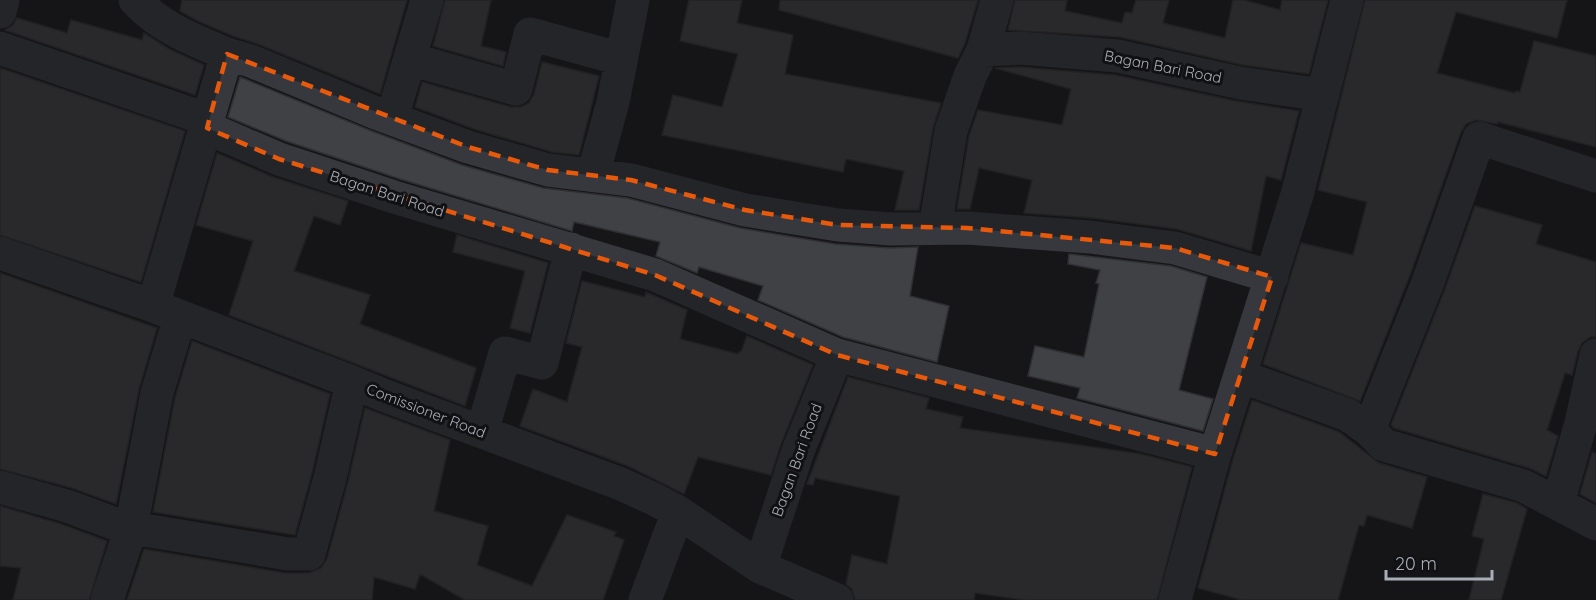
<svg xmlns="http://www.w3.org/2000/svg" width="1596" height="600" viewBox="0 0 1596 600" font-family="Quicksand,sans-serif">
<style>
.building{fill:#404145;stroke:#303034;stroke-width:1.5}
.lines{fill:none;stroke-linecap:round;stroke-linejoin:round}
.minor{stroke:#37383d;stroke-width:33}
.marked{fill:none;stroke:#e8590c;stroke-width:4.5;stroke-dasharray:12 8;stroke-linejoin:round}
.labels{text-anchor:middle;stroke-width:6;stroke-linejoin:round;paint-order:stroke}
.street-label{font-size:15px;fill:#a8adb8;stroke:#111113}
</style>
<rect width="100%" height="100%" fill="#161618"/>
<!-- building -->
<path class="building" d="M 182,0 L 407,0 L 380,94 L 258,44 L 233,36 L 198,21 L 180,11 Z
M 445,0 L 491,0 L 481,46 L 506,52 L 503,66 L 433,46 Z
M 689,0 L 742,0 L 737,23 L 793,35 L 785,74 L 941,103 L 933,128 L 919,210 L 895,210 L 904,171 L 846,159 L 843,172 L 662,135 L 673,95 L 722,107 L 738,54 L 680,41 Z
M 780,0 L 978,0 L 965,43 L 958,58 L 779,10 Z
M 1015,0 L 1067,0 L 1065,11 L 1122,23 L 1125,12 L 1132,13 L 1136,0 L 1169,0 L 1163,23 L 1225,38 L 1233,0 L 1244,0 L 1280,10 L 1282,0 L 1328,0 L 1309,74 L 1243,65 L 1120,37 L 1008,30 Z
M 1365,0 L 1567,0 L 1557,38 L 1456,12 L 1437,73 L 1515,93 L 1516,91 L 1520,92 L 1534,41 L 1596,56 L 1596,147 L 1498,122 L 1497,124 L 1476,120 L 1466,124 L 1461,132 L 1410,275 L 1360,401 L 1263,364 L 1301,243 L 1353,255 L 1367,202 L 1318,190 Z
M 17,18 L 67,33 L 71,20 L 142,40 L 144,33 L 169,49 L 204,65 L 195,95 L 5,30 L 13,25 Z
M 542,62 L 599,76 L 579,155 L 552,152 L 474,129 L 415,107 L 422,82 L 511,107 L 521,107 L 529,103 L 534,94 Z
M 1020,67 L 1115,75 L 1236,101 L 1299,111 L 1281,180 L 1266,176 L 1251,251 L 1177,229 L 1092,218 L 1024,213 L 1032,180 L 979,168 L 970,209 L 957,209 L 969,136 L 978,110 L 1062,125 L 1071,89 L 995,68 Z
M 0,68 L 185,131 L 141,282 L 0,235 Z
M 240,77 L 369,130 L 462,165 L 543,188 L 627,198 L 740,228 L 835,244 L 890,248 L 918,247 L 910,296 L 949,306 L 937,362 L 843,337 L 758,300 L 763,286 L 699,267 L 697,273 L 656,256 L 660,242 L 574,222 L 572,231 L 400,179 L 286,141 L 228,117 Z
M 217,153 L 273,177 L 348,201 L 340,225 L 314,216 L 294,271 L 370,295 L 360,324 L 476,368 L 465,406 L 229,315 L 253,241 L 196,225 Z
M 1475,206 L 1542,225 L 1536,244 L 1596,262 L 1596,337 L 1590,337 L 1582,343 L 1578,351 L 1572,375 L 1565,373 L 1547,430 L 1558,436 L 1546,476 L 1529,468 L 1394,428 L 1391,425 L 1445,289 Z
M 457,235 L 548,263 L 530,333 L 510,328 L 525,271 L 453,252 Z
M 1069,254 L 1171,266 L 1207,277 L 1179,390 L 1213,399 L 1203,431 L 1077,398 L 1080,388 L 1028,376 L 1035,346 L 1084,357 L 1099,284 L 1096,283 L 1100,270 L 1068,264 Z
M 0,273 L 157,328 L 139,389 L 116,504 L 72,488 L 0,469 Z
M 582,281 L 645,297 L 646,292 L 687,310 L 680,339 L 738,354 L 739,352 L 741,352 L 747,336 L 813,365 L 781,444 L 771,475 L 698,457 L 684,494 L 628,466 L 520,426 L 533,389 L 567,402 L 582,347 L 566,343 Z
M 192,341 L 330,394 L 312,473 L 295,535 L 153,512 L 175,398 Z
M 848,377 L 929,398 L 926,409 L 963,417 L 960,428 L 1141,454 L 1192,467 L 1157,600 L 1025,600 L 975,593 L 974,600 L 855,600 L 852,589 L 846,584 L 852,555 L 887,564 L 900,496 L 815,478 L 813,485 L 807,484 Z
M 1252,400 L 1339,432 L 1379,463 L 1427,477 L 1412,528 L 1367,515 L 1364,526 L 1359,525 L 1338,600 L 1242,600 L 1198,588 L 1233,459 Z
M 365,408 L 450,440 L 434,511 L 488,526 L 477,565 L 532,586 L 567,515 L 616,532 L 614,536 L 624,540 L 603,600 L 465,600 L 420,574 L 415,589 L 374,577 L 372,600 L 127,600 L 144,549 L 285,573 L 309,573 L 321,568 L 327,559 L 348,482 Z
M 1592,452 L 1596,454 L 1596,503 L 1580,494 Z
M 1483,494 L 1517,503 L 1527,509 L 1501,600 L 1469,600 L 1484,539 L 1472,536 Z
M 0,506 L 61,524 L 107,541 L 89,600 L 13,600 L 21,568 L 0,566 Z"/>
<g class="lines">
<!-- minor -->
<path class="minor" d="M 135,0 C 160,27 193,40 227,54
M 997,0 L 983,50 L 1020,48 L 1118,56 L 1240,83 L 1323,95
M 0,12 L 3,0
M 0,48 L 209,120
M 410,59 L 516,89 L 530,34 L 621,59
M 392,118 L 427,0
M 207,128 L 279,159 L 394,197 L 655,275 L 837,355
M 593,175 L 613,102 L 633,0
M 935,228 L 951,131 L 970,76 L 983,50
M 0,253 L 153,306 L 352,382 L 383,395 L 621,484 L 656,500 L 678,512 L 760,567 L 837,600
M 153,306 L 227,54 L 251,61 L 376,113 L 468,147 L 548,170 L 631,180 L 745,210 L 838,225 L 891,229 L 967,228 L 1090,237 L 1175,248 L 1272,277
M 1240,376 L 1348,415 L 1369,430 L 1384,445 L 1524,486 L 1596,524
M 1369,430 L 1428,282 L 1479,138 L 1596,176
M 482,432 L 505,353 L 542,363 L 571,249
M 0,487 L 67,506 L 121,526 L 288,554 L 309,554 L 330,478 L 352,382
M 1558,503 L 1581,423 L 1596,355
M 760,567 L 798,451 L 837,355 L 1215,454
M 107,600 L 131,528 L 157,393 L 180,317
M 645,600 L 678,512
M 1175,600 L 1215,454 L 1297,195 L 1347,0"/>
</g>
<!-- marked area -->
<path d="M0 0H1596V600H0ZM 227,54 L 468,147 L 548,170 L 631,180 L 745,210 L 838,225 L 967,228 L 1175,248 L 1272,277 L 1215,454 L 837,355 L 655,275 L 279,159 L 207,128 Z" fill="#161618" fill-opacity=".55" fill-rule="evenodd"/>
<path class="marked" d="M 227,54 L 468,147 L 548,170 L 631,180 L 745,210 L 838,225 L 967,228 L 1175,248 L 1272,277 L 1215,454 L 837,355 L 655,275 L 279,159 L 207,128 Z"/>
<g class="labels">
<!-- street labels -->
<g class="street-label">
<text transform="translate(1163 67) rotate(11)" y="5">Bagan Bari Road</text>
<text transform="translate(387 194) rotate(18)" y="5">Bagan Bari Road</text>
<text transform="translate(426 411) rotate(21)" y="5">Comissioner Road</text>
<text transform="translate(797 460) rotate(-70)" y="5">Bagan Bari Road</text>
</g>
</g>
<!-- scale -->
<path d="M1386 570v9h106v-9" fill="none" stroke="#a8adb8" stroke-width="3"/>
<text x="1395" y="570" font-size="18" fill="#a8adb8" stroke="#111113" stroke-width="4.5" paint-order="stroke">20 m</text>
</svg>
